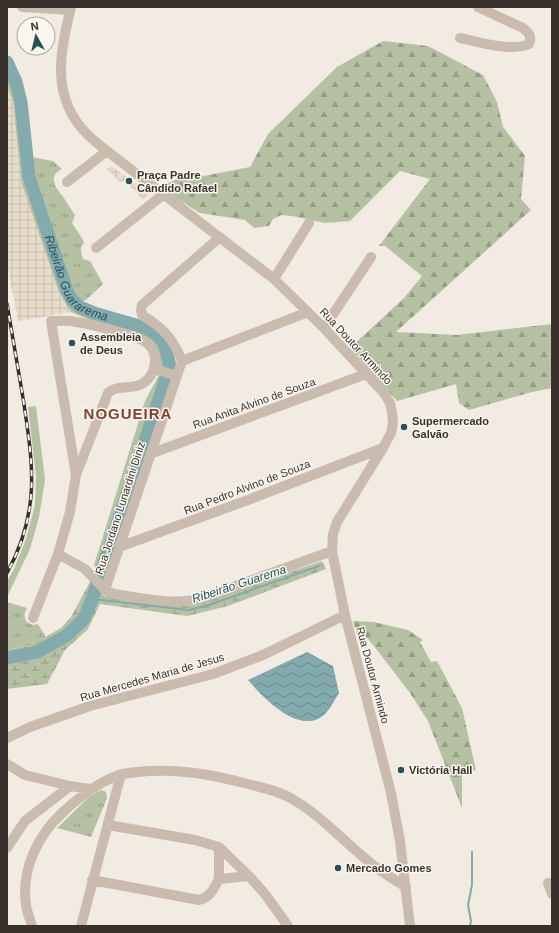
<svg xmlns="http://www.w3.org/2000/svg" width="559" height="933" viewBox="0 0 559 933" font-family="Helvetica,sans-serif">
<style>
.grass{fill:#b6c0a3}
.forest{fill:url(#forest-firs)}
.wetland{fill:url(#wetland-marsh)}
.park{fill:url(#park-tufts)}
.plaza{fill:url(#plaza-grid)}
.water{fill:url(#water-waves)}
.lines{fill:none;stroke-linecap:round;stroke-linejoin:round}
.stream{stroke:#83aaad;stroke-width:2}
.river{stroke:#83aaad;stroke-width:13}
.minor{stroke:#c9bcaf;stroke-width:10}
.rail-casing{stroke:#39302c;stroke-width:3.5}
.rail{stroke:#f9f5ef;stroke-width:2;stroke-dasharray:6;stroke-linecap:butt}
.poi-dot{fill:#255357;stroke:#f9f5ef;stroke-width:1.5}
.labels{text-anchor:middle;stroke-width:3;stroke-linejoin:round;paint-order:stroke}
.poi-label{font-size:11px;font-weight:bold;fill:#39302c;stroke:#f9f5ef;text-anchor:start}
.street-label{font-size:11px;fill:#39302c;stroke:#f9f5ef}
.water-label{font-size:12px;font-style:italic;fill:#255357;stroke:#f9f5ef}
.district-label{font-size:15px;font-weight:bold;letter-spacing:1px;fill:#81422c;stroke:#f9f5ef}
</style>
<defs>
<pattern id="forest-firs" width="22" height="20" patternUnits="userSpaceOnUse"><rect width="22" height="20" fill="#b6c0a3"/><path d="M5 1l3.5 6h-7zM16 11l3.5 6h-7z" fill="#959c85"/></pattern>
<pattern id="wetland-marsh" width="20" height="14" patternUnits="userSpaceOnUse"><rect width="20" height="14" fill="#b6c0a3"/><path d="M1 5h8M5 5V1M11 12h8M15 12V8" fill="none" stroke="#959c85"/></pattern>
<pattern id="park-tufts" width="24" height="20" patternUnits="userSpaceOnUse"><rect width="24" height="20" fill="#b6c0a3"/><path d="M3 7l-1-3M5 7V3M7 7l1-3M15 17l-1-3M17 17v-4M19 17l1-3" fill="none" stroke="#959c85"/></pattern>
<pattern id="plaza-grid" width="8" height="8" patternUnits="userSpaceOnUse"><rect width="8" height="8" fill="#e8dccb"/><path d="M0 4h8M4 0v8" fill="none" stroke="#c8bdae"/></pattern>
<pattern id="water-waves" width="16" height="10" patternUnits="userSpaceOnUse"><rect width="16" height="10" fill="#83aaad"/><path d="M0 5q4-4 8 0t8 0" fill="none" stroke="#6c8b8d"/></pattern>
</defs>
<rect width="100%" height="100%" fill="#f2ebe2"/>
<!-- grass -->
<path class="grass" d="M 7,56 L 15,68 L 22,84 L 26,100 L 33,171 L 69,284 C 72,290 76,296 82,301 C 108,320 145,309 166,339 C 174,351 175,356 174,371 L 160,367 L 158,350 L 71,312 L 65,304 L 58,290 L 21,182 L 13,103 L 7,85 Z
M 160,373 L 172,377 L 105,577 L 94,565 L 145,401 Z
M 36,406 L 45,480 L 39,517 L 30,549 L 7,597 L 7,581 L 14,569 L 26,539 L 35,505 L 36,476 L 28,407 Z"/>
<!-- forest -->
<path class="forest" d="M 383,41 L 428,46 L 483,75 L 497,102 L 503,127 L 525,156 L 521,199 L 531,210 L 396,332 L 457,335 L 552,324 L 552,388 L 532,392 L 469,410 L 459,403 L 456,384 L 397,401 L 350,348 L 404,298 L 422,276 L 385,246 L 379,246 L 430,179 L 400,171 L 350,221 L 325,223 L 292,216 L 281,215 L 273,219 L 269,226 L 254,228 L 245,220 L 200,213 L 168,193 L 168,183 L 190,173 L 204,176 L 250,167 L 268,134 L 337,67 Z
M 353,621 L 374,622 L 408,630 L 423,640 L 420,642 L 431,662 L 437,661 L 462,708 L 476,770 L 462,773 L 462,808 L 428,721 L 410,693 L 374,646 L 368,639 L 357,636 Z"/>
<!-- wetland -->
<path class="wetland" d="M 322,561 L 326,569 L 228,606 L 187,616 L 100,604 L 88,629 L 65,650 L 47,684 L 7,689 L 7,650 L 31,645 L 61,628 L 71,617 L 91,580 L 104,596 L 186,606 L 200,603 Z"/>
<!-- park -->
<path class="park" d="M 32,157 L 53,161 L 62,169 C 46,177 57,189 64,198 C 68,204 71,210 75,215 L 72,223 L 82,238 L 84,243 C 79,248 81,252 83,259 L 90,261 L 103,284 L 86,300 L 81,301 L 74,294 L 69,284 L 36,181 L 33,171 Z
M 7,602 L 27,608 C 24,614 23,617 28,623 L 33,625 L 38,624 L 46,637 L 31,645 L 7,650 Z
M 101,790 L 106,792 L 107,798 L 91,837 L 57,828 L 89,797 Z"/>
<!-- plaza -->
<path class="plaza" d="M 7,85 L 13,103 L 21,182 L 58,290 L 66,304 L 71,312 L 18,321 L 7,264 Z
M 111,166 L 149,193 L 143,200 L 125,180 L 121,183 L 107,169 Z"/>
<!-- water -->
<path class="water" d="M 307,652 L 333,666 L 339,693 C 335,699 331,708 325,714 C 301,737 263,698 248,680 Z"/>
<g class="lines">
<!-- stream -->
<path class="stream" d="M 92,599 L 189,610 L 209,605 L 319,566
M 470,926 L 471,921 L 468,905 L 472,885 L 472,852"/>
<!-- river -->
<path class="river" id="s1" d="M 7,62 L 16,82 L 21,102 L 29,177 L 67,291 L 72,300 L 80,307 L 94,313 L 146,328 L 157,335 L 164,343 L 170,366 L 92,599 L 84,619 L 66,636 L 37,652 L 7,658"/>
<!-- minor -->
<path class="minor" d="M 22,7 L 70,10
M 71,7 C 60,53 50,98 88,135 C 94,141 101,146 107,151 L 274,279 L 324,328 L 384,393 L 390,403 L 392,412 L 393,423 L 391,433 L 383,448 L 337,522 L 333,534 L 332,551 L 345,615 L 391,793 L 400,841 L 410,926
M 460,38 C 480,42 510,52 529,44 C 532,36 529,33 523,28 L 478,7
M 67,182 L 107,151
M 96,248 L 164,194
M 274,279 L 309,223
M 324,328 L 371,257
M 182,361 L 308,312
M 154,369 L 177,376
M 150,454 L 366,374
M 119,547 L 248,500 L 383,448
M 58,554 L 85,569 L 105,590 L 114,594 C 143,598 173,606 202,598 L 332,551
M 105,590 L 182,361 C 173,338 163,328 142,315 L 141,310 L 142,305 L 220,237
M 33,618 L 58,554 L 70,512 L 76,475 L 51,321 C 59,321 68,320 76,322 C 86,323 98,327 108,329 C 125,334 156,338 155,360 C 155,365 154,370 151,375 C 138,395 121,381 108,393 L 76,475
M 7,738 L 30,727 L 90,706 L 213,674 L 263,655 L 345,615
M 7,764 L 25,775 L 70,786 L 90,789
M 108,825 L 195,840 L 219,847 L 249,876 L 265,894 L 288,926
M 219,847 L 219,879
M 7,848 L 25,821 L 70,786
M 92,880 L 199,900 C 211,897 214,888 219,879 L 249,876
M 548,883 L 552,894
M 32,926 C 30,919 27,912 26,905 C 21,871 37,836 62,813 C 79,797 97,783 119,775 C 125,773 131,773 137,772 C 177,768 210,774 248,784 C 263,788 280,791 294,800 C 323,817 346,844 373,865 C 383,873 395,880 406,887
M 81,926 C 94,875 108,825 121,774"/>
<defs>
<path id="rail" d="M 7,304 C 12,335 18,367 23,398 C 33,464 41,511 7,573"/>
</defs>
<!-- rail casing -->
<use href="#rail" class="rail-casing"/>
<!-- rail -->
<use href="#rail" class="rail"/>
</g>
<!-- markers -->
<g class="poi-dot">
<circle cx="129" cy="181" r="4"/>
<circle cx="72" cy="343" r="4"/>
<circle cx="404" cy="427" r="4"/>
<circle cx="401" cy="770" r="4"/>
<circle cx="338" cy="868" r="4"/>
</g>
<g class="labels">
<!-- poi labels -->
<g class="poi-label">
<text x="137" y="179">Praça Padre<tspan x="137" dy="13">Cândido Rafael</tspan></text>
<text x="80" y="341">Assembleia<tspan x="80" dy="13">de Deus</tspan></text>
<text x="412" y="425">Supermercado<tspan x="412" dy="13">Galvão</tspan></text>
<text x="409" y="774">Victória Hall</text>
<text x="346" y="872">Mercado Gomes</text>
</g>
<!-- street labels -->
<g class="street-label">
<text transform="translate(356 346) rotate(47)" y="4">Rua Doutor Armindo</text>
<text transform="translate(254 403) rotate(-20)" y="4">Rua Anita Alvino de Souza</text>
<text transform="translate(247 487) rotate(-21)" y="4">Rua Pedro Alvino de Souza</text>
<text transform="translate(120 508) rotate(-72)" y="4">Rua Jordano Lunardini Diniz</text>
<text transform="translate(373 675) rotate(75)" y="4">Rua Doutor Armindo</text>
<text transform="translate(152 677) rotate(-16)" y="4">Rua Mercedes Maria de Jesus</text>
</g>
<!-- water labels -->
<g class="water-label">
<text dy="4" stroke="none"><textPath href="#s1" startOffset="234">Ribeirão Guararema</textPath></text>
<text transform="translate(239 584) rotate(-18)" y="4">Ribeirão Guarema</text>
</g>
<!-- district labels -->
<g class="district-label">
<text x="128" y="419">NOGUEIRA</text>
</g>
</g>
<!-- border -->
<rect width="559" height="933" fill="none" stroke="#39302c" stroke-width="16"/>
<!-- north arrow -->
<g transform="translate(36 36) rotate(352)"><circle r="19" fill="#f9f5ef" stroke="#aca6a1"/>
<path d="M0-3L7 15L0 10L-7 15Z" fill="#255357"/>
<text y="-6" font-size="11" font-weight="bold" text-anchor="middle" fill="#39302c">N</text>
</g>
</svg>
